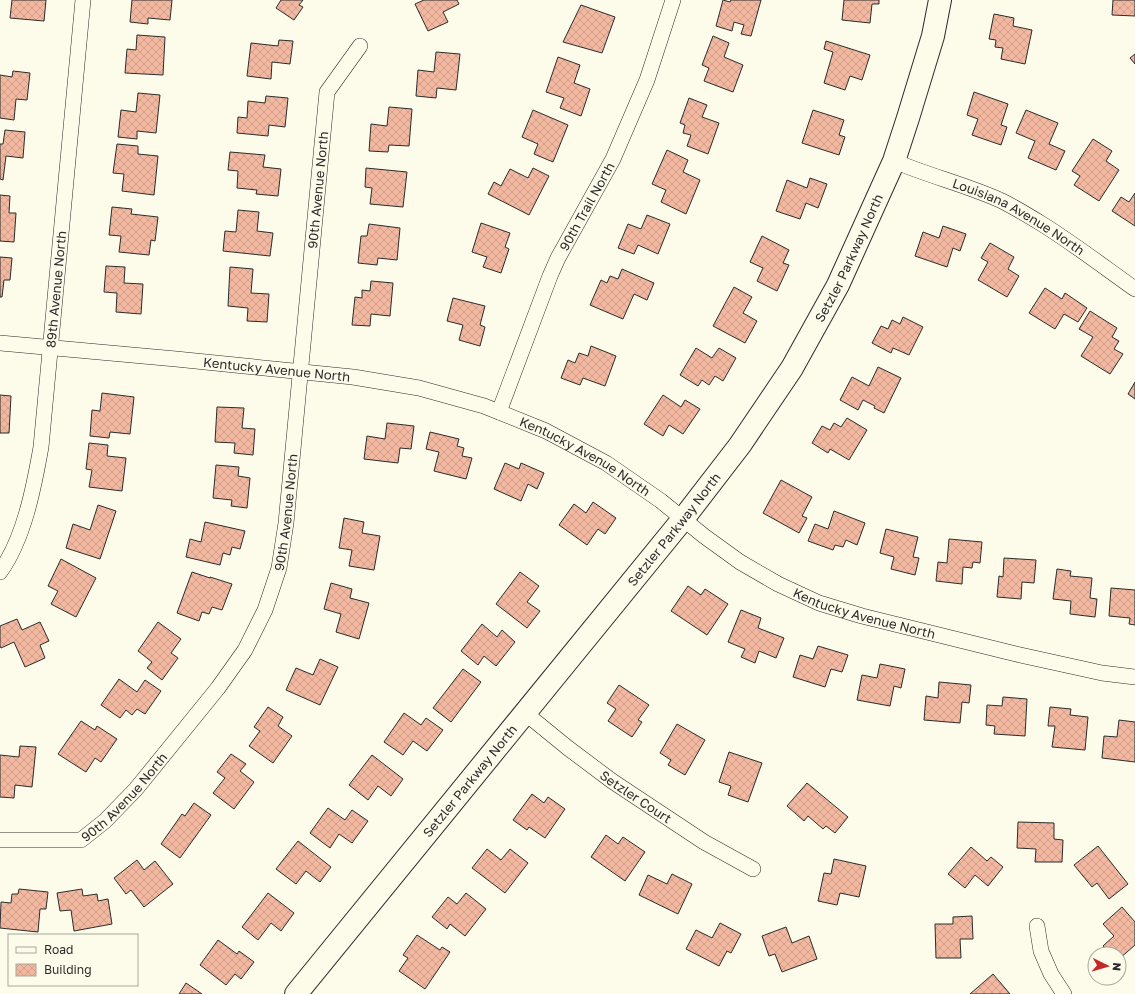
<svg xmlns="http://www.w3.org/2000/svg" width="1135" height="994" viewBox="0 0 1135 994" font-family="'Golos Text',sans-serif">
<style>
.building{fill:url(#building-cross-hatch);stroke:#2b2b2b}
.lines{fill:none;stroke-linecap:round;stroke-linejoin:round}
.street-casing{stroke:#2b2b2b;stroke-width:16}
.secondary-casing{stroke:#2b2b2b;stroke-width:24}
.street{stroke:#fdfbea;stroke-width:15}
.secondary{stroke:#fdfbea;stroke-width:22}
.labels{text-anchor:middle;stroke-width:3;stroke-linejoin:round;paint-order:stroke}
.street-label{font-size:13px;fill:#2b2b2b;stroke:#fdfbea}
</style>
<defs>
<pattern id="building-cross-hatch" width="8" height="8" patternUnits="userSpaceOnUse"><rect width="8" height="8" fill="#f2b8a0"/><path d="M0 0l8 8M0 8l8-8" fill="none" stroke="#d09e8a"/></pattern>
</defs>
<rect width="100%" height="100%" fill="#fdfbea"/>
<!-- building -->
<path class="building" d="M 12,0 L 46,0 L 44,21 L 10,18 Z
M 132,0 L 172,0 L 170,20 L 148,18 L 148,24 L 130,22 Z
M 281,0 L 303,0 L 299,5 L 303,7 L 294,20 L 276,8 Z
M 424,0 L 457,0 L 459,4 L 443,12 L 448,22 L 428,31 L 415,4 Z
M 723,0 L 730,2 L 731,0 L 761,0 L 751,36 L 741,34 L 744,25 L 734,22 L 732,31 L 716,26 Z
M 844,0 L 879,0 L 879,4 L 872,4 L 870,23 L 842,20 Z
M 1113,0 L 1135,0 L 1135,16 L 1112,15 Z
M 581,5 L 615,17 L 602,53 L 563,42 Z
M 994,14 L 1014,18 L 1013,26 L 1032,30 L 1025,64 L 1001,59 L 1003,48 L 995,47 L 996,40 L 989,39 Z
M 137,35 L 165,37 L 163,75 L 125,73 L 127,49 L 136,50 Z
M 713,36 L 729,43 L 724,57 L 743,65 L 733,92 L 704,81 L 709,68 L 702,65 Z
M 279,40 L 293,41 L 290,64 L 272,62 L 271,79 L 247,76 L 251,43 L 278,46 Z
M 826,41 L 870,55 L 862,80 L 850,76 L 845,90 L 824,83 L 833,52 L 824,49 Z
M 436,52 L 460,54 L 456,90 L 437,88 L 436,98 L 416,96 L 418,70 L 434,72 Z
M 1135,54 L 1135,64 L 1130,58 Z
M 558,57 L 580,65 L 574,83 L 590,89 L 581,116 L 560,108 L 564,98 L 546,92 Z
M 13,71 L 30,73 L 27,100 L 16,99 L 14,120 L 0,118 L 0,75 L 12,77 Z
M 974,92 L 1008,104 L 1001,125 L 1007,127 L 1001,145 L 972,135 L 978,119 L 967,115 Z
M 138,93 L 160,95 L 156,133 L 137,131 L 137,139 L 118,137 L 121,110 L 136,112 Z
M 266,96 L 288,98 L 285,127 L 269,125 L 268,136 L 237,133 L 238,117 L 247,118 L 248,101 L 265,103 Z
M 689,98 L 707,105 L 702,117 L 719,123 L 708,154 L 687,146 L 691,135 L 683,133 L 685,125 L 680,123 Z
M 389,107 L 412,109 L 409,146 L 389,145 L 388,152 L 369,151 L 371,124 L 387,126 Z
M 533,110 L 568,125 L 553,162 L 534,154 L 538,144 L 522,137 Z
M 813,110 L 844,120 L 839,135 L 845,137 L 839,155 L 802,143 Z
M 1026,110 L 1058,123 L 1049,144 L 1065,151 L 1056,170 L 1028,158 L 1035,141 L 1016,133 Z
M 5,130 L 25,132 L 23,158 L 6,156 L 3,180 L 0,179 L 0,144 L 3,144 Z
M 1093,139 L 1112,151 L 1106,161 L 1119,170 L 1099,201 L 1074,185 L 1080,176 L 1072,171 Z
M 117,144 L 138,146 L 138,154 L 158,156 L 154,195 L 122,191 L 124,174 L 113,173 Z
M 667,150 L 688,160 L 683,172 L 700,180 L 686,214 L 661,202 L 666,190 L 652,184 Z
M 230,152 L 265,155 L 263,167 L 281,169 L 278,196 L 256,194 L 257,190 L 237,188 L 238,171 L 228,170 Z
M 366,168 L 407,172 L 403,207 L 370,204 L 372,188 L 365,187 Z
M 533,168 L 549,176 L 529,215 L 488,194 L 494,182 L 501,186 L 510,169 L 528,178 Z
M 810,178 L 827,184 L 818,208 L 806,203 L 800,219 L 776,211 L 787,180 L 807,188 Z
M 1135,193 L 1135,226 L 1112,211 L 1121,197 L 1129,202 Z
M 0,195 L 10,196 L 9,213 L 16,213 L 14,242 L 0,241 Z
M 112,207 L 132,209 L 131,214 L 158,217 L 155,241 L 151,240 L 149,255 L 119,252 L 121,236 L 109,235 Z
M 238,210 L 259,212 L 257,231 L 273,233 L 270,256 L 223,251 L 225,231 L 236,232 Z
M 647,215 L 670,224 L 658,254 L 638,245 L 634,254 L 618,248 L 628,224 L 641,229 Z
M 481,223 L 510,233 L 505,247 L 509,249 L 501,273 L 483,267 L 487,257 L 472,252 Z
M 369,224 L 400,228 L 397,260 L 378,258 L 377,265 L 358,263 L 361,236 L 367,236 Z
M 943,226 L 966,234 L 960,251 L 953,248 L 947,267 L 915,256 L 923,232 L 939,238 Z
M 762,236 L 789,250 L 783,263 L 789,265 L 777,291 L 757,281 L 763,268 L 750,262 Z
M 990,243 L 1014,257 L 1008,269 L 1019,276 L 1007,297 L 978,280 L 988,262 L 981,258 Z
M 0,257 L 12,258 L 10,280 L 4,280 L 2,297 L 0,297 Z
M 106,266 L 125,267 L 124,283 L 143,284 L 141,314 L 116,312 L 117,293 L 104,292 Z
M 230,267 L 253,269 L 251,293 L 269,294 L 267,322 L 247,321 L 248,308 L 228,306 Z
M 622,269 L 654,283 L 647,300 L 634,294 L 623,319 L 590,305 L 601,280 L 607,283 L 610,276 L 618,279 Z
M 371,281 L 393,283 L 390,316 L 371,314 L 370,326 L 352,325 L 355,297 L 362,298 L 362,290 L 370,291 Z
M 734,287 L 752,297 L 743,313 L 757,321 L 745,343 L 713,326 Z
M 1045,288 L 1062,299 L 1065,293 L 1087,308 L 1078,322 L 1064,314 L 1055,329 L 1029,313 Z
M 453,298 L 485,306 L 480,325 L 485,327 L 480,346 L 459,340 L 463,325 L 447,321 Z
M 1090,311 L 1117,328 L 1112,337 L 1119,341 L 1114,349 L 1123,354 L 1110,374 L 1081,356 L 1093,337 L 1079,329 Z
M 903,317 L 923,327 L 909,355 L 893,348 L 891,353 L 872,343 L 881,326 L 888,329 L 892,320 L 900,324 Z
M 591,346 L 616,356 L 605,386 L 583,378 L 580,385 L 561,378 L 568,360 L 575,363 L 579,353 L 588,356 Z
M 696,348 L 712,358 L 719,348 L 736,358 L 723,381 L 715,376 L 709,385 L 702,380 L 698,386 L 680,375 Z
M 878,367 L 901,378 L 884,413 L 874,408 L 875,406 L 863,400 L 858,410 L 840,400 L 852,377 L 869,386 Z
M 1135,382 L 1135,399 L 1128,394 Z
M 102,393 L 134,397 L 130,434 L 110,432 L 109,438 L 90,436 L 92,410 L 100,411 Z
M 0,395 L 11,396 L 9,433 L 0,433 Z
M 663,395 L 681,407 L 685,400 L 700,409 L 683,434 L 669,425 L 663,436 L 644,424 Z
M 217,407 L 244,408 L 242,428 L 255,429 L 253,455 L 234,453 L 235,443 L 215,442 Z
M 847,418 L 867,430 L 849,460 L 830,449 L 828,453 L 812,443 L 822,426 L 830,430 L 834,423 L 841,427 Z
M 387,423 L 414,426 L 411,449 L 400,448 L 398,463 L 364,459 L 367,436 L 385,439 Z
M 430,432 L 459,439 L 457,446 L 464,448 L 462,456 L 472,458 L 466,479 L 434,471 L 439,452 L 426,449 Z
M 89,443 L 108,445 L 107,456 L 126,458 L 122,491 L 89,487 L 92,470 L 86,469 Z
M 505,463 L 519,469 L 521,463 L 544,473 L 537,489 L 528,484 L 521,501 L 494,489 Z
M 216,465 L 239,467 L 238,476 L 250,478 L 247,508 L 231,506 L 232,500 L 213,498 Z
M 781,480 L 812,497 L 802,516 L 807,518 L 799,533 L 763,513 Z
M 593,502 L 616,518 L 605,534 L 598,529 L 587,545 L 559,525 L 574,504 L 586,513 Z
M 98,505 L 116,511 L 100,559 L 66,548 L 73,524 L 90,530 Z
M 834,511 L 865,523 L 857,545 L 846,540 L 843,547 L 835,545 L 833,550 L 808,541 L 815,524 L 828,529 Z
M 344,518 L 364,522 L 362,533 L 380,536 L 374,570 L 349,566 L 352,550 L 339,548 Z
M 205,522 L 245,531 L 240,549 L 232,547 L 230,555 L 223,553 L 220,565 L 186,557 L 190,539 L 201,542 Z
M 886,529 L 918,537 L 913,557 L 919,558 L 915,575 L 891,569 L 894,557 L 880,553 Z
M 949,539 L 982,542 L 980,563 L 973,562 L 972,568 L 963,567 L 962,584 L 936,581 L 938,562 L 947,563 Z
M 1004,558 L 1036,560 L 1034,583 L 1022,582 L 1021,599 L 997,597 L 999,576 L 1003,577 Z
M 61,559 L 96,578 L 76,617 L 51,604 L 58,591 L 48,586 Z
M 1057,569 L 1071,571 L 1070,576 L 1092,578 L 1090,598 L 1097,599 L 1095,617 L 1070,614 L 1071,601 L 1053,599 Z
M 192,572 L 210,578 L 210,577 L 232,584 L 222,610 L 212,607 L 209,614 L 202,612 L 199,621 L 177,613 Z
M 520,572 L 539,586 L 527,602 L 540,611 L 527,628 L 496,604 Z
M 331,583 L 352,589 L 350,598 L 369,603 L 359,639 L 336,632 L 341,614 L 324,609 Z
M 688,586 L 701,595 L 705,589 L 728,604 L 707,635 L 671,611 Z
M 1111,588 L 1135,590 L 1135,625 L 1129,624 L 1130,618 L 1109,616 Z
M 741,610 L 761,618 L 758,628 L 784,638 L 776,658 L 759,651 L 755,663 L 741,657 L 745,649 L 728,642 Z
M 17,619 L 22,630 L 40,622 L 49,641 L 40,645 L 45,658 L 25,667 L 14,642 L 1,648 L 0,646 L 0,626 Z
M 158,622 L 181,639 L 171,653 L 178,658 L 162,680 L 147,668 L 152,662 L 138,651 Z
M 482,624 L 497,637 L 502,630 L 515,642 L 496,666 L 484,656 L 478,665 L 461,651 Z
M 818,646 L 848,655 L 842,672 L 831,669 L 825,687 L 793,677 L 800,655 L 813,659 Z
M 320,659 L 338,667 L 320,705 L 286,690 L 296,668 L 313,675 Z
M 880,664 L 905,669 L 901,688 L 894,686 L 890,706 L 857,700 L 862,675 L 877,678 Z
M 463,669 L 481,682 L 451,722 L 433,708 Z
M 119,679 L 137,692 L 145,680 L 161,691 L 145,714 L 137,709 L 132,715 L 126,710 L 120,718 L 101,705 Z
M 939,682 L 971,685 L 969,703 L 962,702 L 960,723 L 924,720 L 926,696 L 938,698 Z
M 619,685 L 649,705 L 638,720 L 642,722 L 632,737 L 608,721 L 616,709 L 607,703 Z
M 1003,697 L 1027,699 L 1025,736 L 994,734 L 995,726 L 986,725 L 987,705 L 1002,706 Z
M 268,707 L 283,717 L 278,726 L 292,736 L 273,763 L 249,746 L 260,731 L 254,727 Z
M 1050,707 L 1071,709 L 1070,715 L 1088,717 L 1085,750 L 1052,747 L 1055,726 L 1048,726 Z
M 404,713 L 421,725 L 426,718 L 443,730 L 427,751 L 413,741 L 403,755 L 384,742 Z
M 1119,720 L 1135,722 L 1135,762 L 1102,758 L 1104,736 L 1117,737 Z
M 81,721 L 95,730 L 97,726 L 117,739 L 101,762 L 95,758 L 86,772 L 58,754 Z
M 677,724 L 705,740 L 685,775 L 668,765 L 671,760 L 660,753 Z
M 20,746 L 36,747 L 32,787 L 15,785 L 14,798 L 0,797 L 0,755 L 19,757 Z
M 729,752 L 762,763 L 748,802 L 728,795 L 731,786 L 719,782 Z
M 231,754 L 246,764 L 240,771 L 254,782 L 234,809 L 213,793 L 225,778 L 217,772 Z
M 372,755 L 403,779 L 391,796 L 378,786 L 368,800 L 349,785 Z
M 807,783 L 848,817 L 835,833 L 826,826 L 823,829 L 808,816 L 804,821 L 787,806 Z
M 532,794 L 544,803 L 548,797 L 565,809 L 545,838 L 529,827 L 527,830 L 513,820 Z
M 194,803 L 211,815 L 180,858 L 161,844 L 182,814 L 185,816 Z
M 328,808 L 345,820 L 352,810 L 368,821 L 352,843 L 339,834 L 330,848 L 310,833 Z
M 1018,822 L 1054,823 L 1054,839 L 1063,840 L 1062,862 L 1035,862 L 1036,849 L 1017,848 Z
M 606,835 L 618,844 L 623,837 L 645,852 L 625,881 L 591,857 Z
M 298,841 L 331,867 L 320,882 L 306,871 L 296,884 L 276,869 Z
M 1098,846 L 1128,884 L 1109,899 L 1097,883 L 1092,887 L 1074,865 Z
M 971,847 L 987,861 L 991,857 L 1003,867 L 988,886 L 975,875 L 965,888 L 948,874 Z
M 487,849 L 501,860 L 510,849 L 528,863 L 505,893 L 472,868 Z
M 834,859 L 866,866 L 859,897 L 840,893 L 837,905 L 818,901 L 824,873 L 831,874 Z
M 137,860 L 144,870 L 155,861 L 173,884 L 144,907 L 131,890 L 126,894 L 114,878 Z
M 672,874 L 692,884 L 678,914 L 639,895 L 648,875 L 667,884 Z
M 19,889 L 48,892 L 46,909 L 40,909 L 38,932 L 0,928 L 1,902 L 11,903 L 12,894 L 18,894 Z
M 82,889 L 83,896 L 97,894 L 98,901 L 108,899 L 112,924 L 74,931 L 71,910 L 60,911 L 57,893 Z
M 268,893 L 294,913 L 281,931 L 271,923 L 258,940 L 242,927 Z
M 466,893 L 486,909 L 465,936 L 450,924 L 447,929 L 432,917 L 448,897 L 457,904 Z
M 1122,907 L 1135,922 L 1135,945 L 1119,959 L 1119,954 L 1111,954 L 1103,946 L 1114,936 L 1103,924 Z
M 972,916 L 973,939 L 960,939 L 961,958 L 936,958 L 935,924 L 953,924 L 953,917 Z
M 720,923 L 741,934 L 731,953 L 727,951 L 719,966 L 686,949 L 696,930 L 712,938 Z
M 786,927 L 792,943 L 809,936 L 817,959 L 782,972 L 775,954 L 769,956 L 762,936 Z
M 417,935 L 440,950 L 442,947 L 450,952 L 425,989 L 399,971 L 408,958 L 403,955 Z
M 218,940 L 237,954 L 239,951 L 254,962 L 241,979 L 235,974 L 226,985 L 200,965 Z
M 993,974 L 1010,994 L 970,994 Z
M 186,983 L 202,994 L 179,994 Z"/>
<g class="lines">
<defs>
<g id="street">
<path id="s1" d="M 894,161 C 929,176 967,185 1002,201 C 1016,208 1029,216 1042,224 C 1074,244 1104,267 1135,289"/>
<path id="s2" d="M 0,343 L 176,359 L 353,377 L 419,388 L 484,406 L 546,431 L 606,463 L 661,501 L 704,536 L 740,562 L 778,584 L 819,603 L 862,616 L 1016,654 L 1102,673 L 1135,677"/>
<path id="s3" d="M 499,412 L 550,276 L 558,258 L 613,159 L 647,80 L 673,0"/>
<path id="s4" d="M 0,572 C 24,539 34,487 41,447 L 83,0"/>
<path id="s5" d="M 525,713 L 568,748 L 612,781 L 704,842 L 753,869"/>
<path id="s6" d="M 0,840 L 81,840 L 105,821 L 136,789 L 218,688 L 245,650 L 265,610 L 279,568 L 286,523 L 327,92 L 360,46"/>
<path d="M 1037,926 L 1041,951 L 1051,974 L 1064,994"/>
</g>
<g id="secondary">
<path id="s7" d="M 296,994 L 683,519 L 740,445 L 792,368 L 838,285 L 894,161 L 908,118 L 933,36 L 940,0"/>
</g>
</defs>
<!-- street casing -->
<use href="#street" class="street-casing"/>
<!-- secondary casing -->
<use href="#secondary" class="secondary-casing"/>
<!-- street -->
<use href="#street" class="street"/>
<!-- secondary -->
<use href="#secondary" class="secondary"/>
</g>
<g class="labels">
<!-- street labels -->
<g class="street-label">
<text dy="5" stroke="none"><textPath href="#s6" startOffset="802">90th Avenue North</textPath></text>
<text dy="5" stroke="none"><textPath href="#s3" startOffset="224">90th Trail North</textPath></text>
<text dy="5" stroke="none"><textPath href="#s1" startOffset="137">Louisiana Avenue North</textPath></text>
<text dy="5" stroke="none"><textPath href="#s7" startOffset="923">Setzler Parkway North</textPath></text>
<text dy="5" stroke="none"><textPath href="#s4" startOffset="291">89th Avenue North</textPath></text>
<text dy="5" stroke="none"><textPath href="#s2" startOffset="278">Kentucky Avenue North</textPath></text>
<text dy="5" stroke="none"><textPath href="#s2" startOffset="602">Kentucky Avenue North</textPath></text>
<text dy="5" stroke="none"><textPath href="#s6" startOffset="478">90th Avenue North</textPath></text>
<text dy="5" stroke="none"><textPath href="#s7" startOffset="599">Setzler Parkway North</textPath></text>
<text dy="5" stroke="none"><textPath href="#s2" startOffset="926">Kentucky Avenue North</textPath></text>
<text dy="5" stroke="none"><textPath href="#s7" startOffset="275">Setzler Parkway North</textPath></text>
<text dy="5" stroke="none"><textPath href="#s6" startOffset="142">90th Avenue North</textPath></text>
<text dy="5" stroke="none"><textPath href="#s5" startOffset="139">Setzler Court</textPath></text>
</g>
</g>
<!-- legend -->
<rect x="8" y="934" width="130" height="52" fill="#fdfbea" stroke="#a9a89e"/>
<rect x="16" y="947" width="20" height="6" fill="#fdfbea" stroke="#a9a89e"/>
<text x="44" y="954" font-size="12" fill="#2b2b2b">Road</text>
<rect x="16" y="964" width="20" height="12" fill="url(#building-cross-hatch)" stroke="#a9a89e"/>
<text x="44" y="974" font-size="12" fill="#2b2b2b">Building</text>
<!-- north arrow -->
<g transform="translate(1107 966) rotate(95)"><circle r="19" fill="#fdfbea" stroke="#a9a89e"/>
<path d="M0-3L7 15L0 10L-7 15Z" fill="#c62828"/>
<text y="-6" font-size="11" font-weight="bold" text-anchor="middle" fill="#2b2b2b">N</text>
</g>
</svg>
